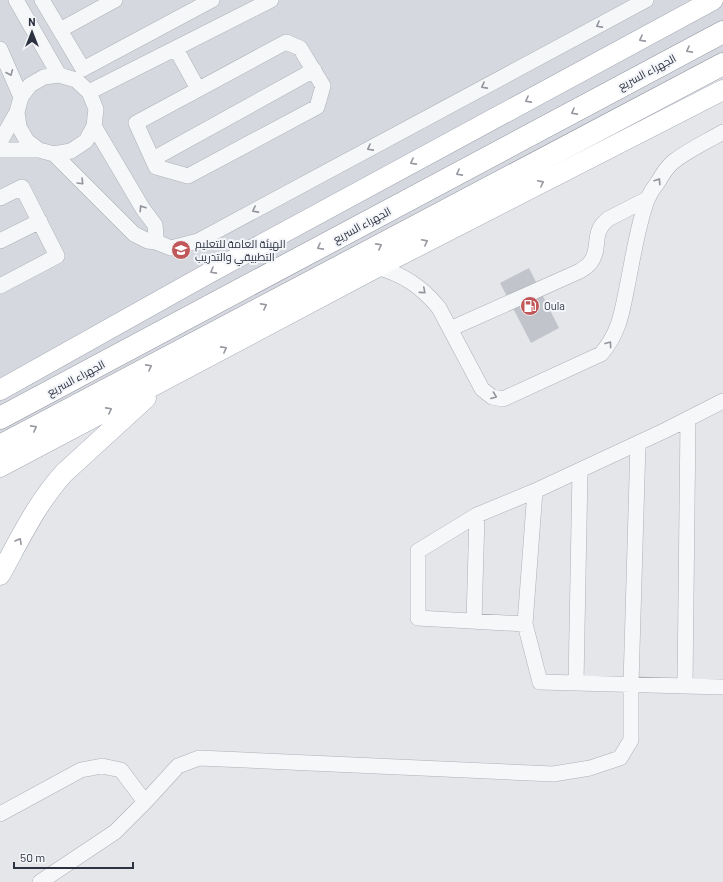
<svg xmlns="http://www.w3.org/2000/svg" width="723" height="882" viewBox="0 0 723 882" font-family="Barlow,Cairo,sans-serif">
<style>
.built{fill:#d6d8df}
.building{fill:#c2c4cc}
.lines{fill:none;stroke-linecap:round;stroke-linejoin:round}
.minor-casing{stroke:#adb0b7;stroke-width:16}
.major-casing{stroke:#a4a9b5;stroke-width:21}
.highway-casing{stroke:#8d929f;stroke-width:23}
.minor{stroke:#f6f7f9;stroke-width:15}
.major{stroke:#fff;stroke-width:20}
.highway{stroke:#fff;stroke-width:22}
.oneway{stroke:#92949d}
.oneway2{stroke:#9698a0}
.labels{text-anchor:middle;stroke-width:4;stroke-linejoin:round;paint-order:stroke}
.street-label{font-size:11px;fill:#2d3241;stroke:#f3f5f8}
.poi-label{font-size:11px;fill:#2d3241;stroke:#f3f5f8;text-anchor:start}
</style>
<rect width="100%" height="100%" fill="#e4e6ea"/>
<!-- built -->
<path class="built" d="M 0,0 L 723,0 L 723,61 L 0,438 Z"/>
<!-- building -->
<path class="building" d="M 529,268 L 559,328 L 531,343 L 500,283 Z"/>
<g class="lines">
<defs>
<path id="minor" d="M 16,0 L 59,75
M 42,0 L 83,69 L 212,0
M 60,30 L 115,0
M 286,42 L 300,48 L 323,86 L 317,107 L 188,176 L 156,167 L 136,123 Z
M 0,49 L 21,97
M 176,49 L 198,89
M 89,92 L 271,0
M 94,126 L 86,141 L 71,151 L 54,154 L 39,150 L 27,141 L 19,127 L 17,112 L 21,97 L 30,85 L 44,77 L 59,75 L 76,80 L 89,92 L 96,109 L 94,126 L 143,209 L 155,225 L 156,236 L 156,242
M 0,142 L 17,112
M 0,150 L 39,150
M 54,154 L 134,234 L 148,241 L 156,242 L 171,248 L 198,241 L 646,0
M 153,159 L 314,70
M 0,198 L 22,187 L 57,256 L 0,286
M 0,241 L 40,221
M 376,267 C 403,274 422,287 439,308 L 482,389 L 492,397 L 503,399 L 601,354 C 619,333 622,313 627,287 C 633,258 637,228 647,200 C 650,193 654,187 658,182 C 662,175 667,167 673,162 C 688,150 706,142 723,132
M 450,329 L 580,271 C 584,268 588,266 590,263 C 602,249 590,233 608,219 L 647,199
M 535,491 L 525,624 L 540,682 L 723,687
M 474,621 L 477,515
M 525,624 L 418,618 L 418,551 L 477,515 L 535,491 L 666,430 L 723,401
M 576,683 L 580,470
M 685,686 L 688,419
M 0,814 L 81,770 L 102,766 L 121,770 L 145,802
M 40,882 L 115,832 L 145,802 L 178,766 L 199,758 L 553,774 L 590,768 L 620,758 L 631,740 L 631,684 L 638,443"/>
<path id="major" d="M 0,390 L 209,273 L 713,0
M 0,467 L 385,263 L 723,90
M 0,575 C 20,539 36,504 64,473 L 146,398"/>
<path id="highway" d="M 0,418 L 723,32
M 0,446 L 723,64"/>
</defs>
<!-- minor casing -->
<use href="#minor" class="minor-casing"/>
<!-- major casing -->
<use href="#major" class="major-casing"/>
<!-- highway casing -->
<use href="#highway" class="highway-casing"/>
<!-- minor -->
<use href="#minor" class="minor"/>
<!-- major -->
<use href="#major" class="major"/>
<!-- highway -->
<use href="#highway" class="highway"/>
</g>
<!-- one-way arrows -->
<defs><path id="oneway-chevron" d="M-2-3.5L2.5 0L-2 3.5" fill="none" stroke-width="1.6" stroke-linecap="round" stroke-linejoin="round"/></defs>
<g class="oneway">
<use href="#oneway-chevron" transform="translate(599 25) rotate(152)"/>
<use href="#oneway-chevron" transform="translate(10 73) rotate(67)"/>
<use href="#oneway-chevron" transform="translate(484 86) rotate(152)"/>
<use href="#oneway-chevron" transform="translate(370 148) rotate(152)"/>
<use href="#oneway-chevron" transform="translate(658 181) rotate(-57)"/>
<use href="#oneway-chevron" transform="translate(81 182) rotate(45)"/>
<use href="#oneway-chevron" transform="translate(142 208) rotate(-123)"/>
<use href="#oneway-chevron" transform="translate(255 210) rotate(152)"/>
<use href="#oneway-chevron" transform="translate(423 291) rotate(41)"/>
<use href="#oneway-chevron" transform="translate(609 344) rotate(-54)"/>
<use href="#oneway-chevron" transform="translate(494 396) rotate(21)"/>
</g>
<g class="oneway2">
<use href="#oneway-chevron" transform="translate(642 39) rotate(152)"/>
<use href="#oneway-chevron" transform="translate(689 50) rotate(152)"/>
<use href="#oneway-chevron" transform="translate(528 100) rotate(152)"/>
<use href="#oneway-chevron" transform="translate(574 112) rotate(152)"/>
<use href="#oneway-chevron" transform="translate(413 162) rotate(152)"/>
<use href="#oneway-chevron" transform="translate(459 173) rotate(152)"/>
<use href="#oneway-chevron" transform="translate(541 183) rotate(-27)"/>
<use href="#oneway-chevron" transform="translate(425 242) rotate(-27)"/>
<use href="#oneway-chevron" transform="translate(379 246) rotate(-28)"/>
<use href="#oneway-chevron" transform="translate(320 247) rotate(152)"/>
<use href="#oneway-chevron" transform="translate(213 271) rotate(151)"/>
<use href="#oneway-chevron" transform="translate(264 306) rotate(-28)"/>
<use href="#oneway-chevron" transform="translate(224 349) rotate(-28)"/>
<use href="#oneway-chevron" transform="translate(149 367) rotate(-28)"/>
<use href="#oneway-chevron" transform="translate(109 410) rotate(-28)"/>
<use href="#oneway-chevron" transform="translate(34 428) rotate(-28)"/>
<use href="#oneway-chevron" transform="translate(19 541) rotate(-61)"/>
</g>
<!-- icons -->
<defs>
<symbol id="university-disc" viewBox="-11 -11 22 22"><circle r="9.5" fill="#c0585a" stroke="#f3f5f8"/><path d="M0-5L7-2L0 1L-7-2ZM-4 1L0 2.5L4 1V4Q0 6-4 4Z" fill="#fff"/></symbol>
<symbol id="fuel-disc" viewBox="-11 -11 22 22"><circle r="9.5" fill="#c0585a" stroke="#f3f5f8"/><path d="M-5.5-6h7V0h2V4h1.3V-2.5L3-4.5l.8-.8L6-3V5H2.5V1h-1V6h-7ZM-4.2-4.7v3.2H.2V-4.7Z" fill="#fff"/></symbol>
</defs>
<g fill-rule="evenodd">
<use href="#university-disc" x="170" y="239" width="22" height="22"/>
<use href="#fuel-disc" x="519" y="295" width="22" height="22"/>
</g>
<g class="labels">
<!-- street labels -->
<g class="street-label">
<text transform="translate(647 72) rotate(-28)" y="4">الجهراء السريع</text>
<text transform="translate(362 225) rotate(-28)" y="4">الجهراء السريع</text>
<text transform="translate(76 378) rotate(-28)" y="4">الجهراء السريع</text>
</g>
<!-- poi labels -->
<g class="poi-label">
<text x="195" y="248">الهيئة العامة للتعليم<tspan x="195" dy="13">التطبيقي والتدريب</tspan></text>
<text x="544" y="310">Oula</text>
</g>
</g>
<!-- north arrow -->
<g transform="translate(32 32)" stroke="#f3f5f8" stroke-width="3" paint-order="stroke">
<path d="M0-3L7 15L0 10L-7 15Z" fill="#2d3241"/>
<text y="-6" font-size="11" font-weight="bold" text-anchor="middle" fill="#2d3241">N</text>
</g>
<!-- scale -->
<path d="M14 862v6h119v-6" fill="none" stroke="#2d3241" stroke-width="2"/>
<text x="20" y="862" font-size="12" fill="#2d3241" stroke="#f3f5f8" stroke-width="3" paint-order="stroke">50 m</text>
</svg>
